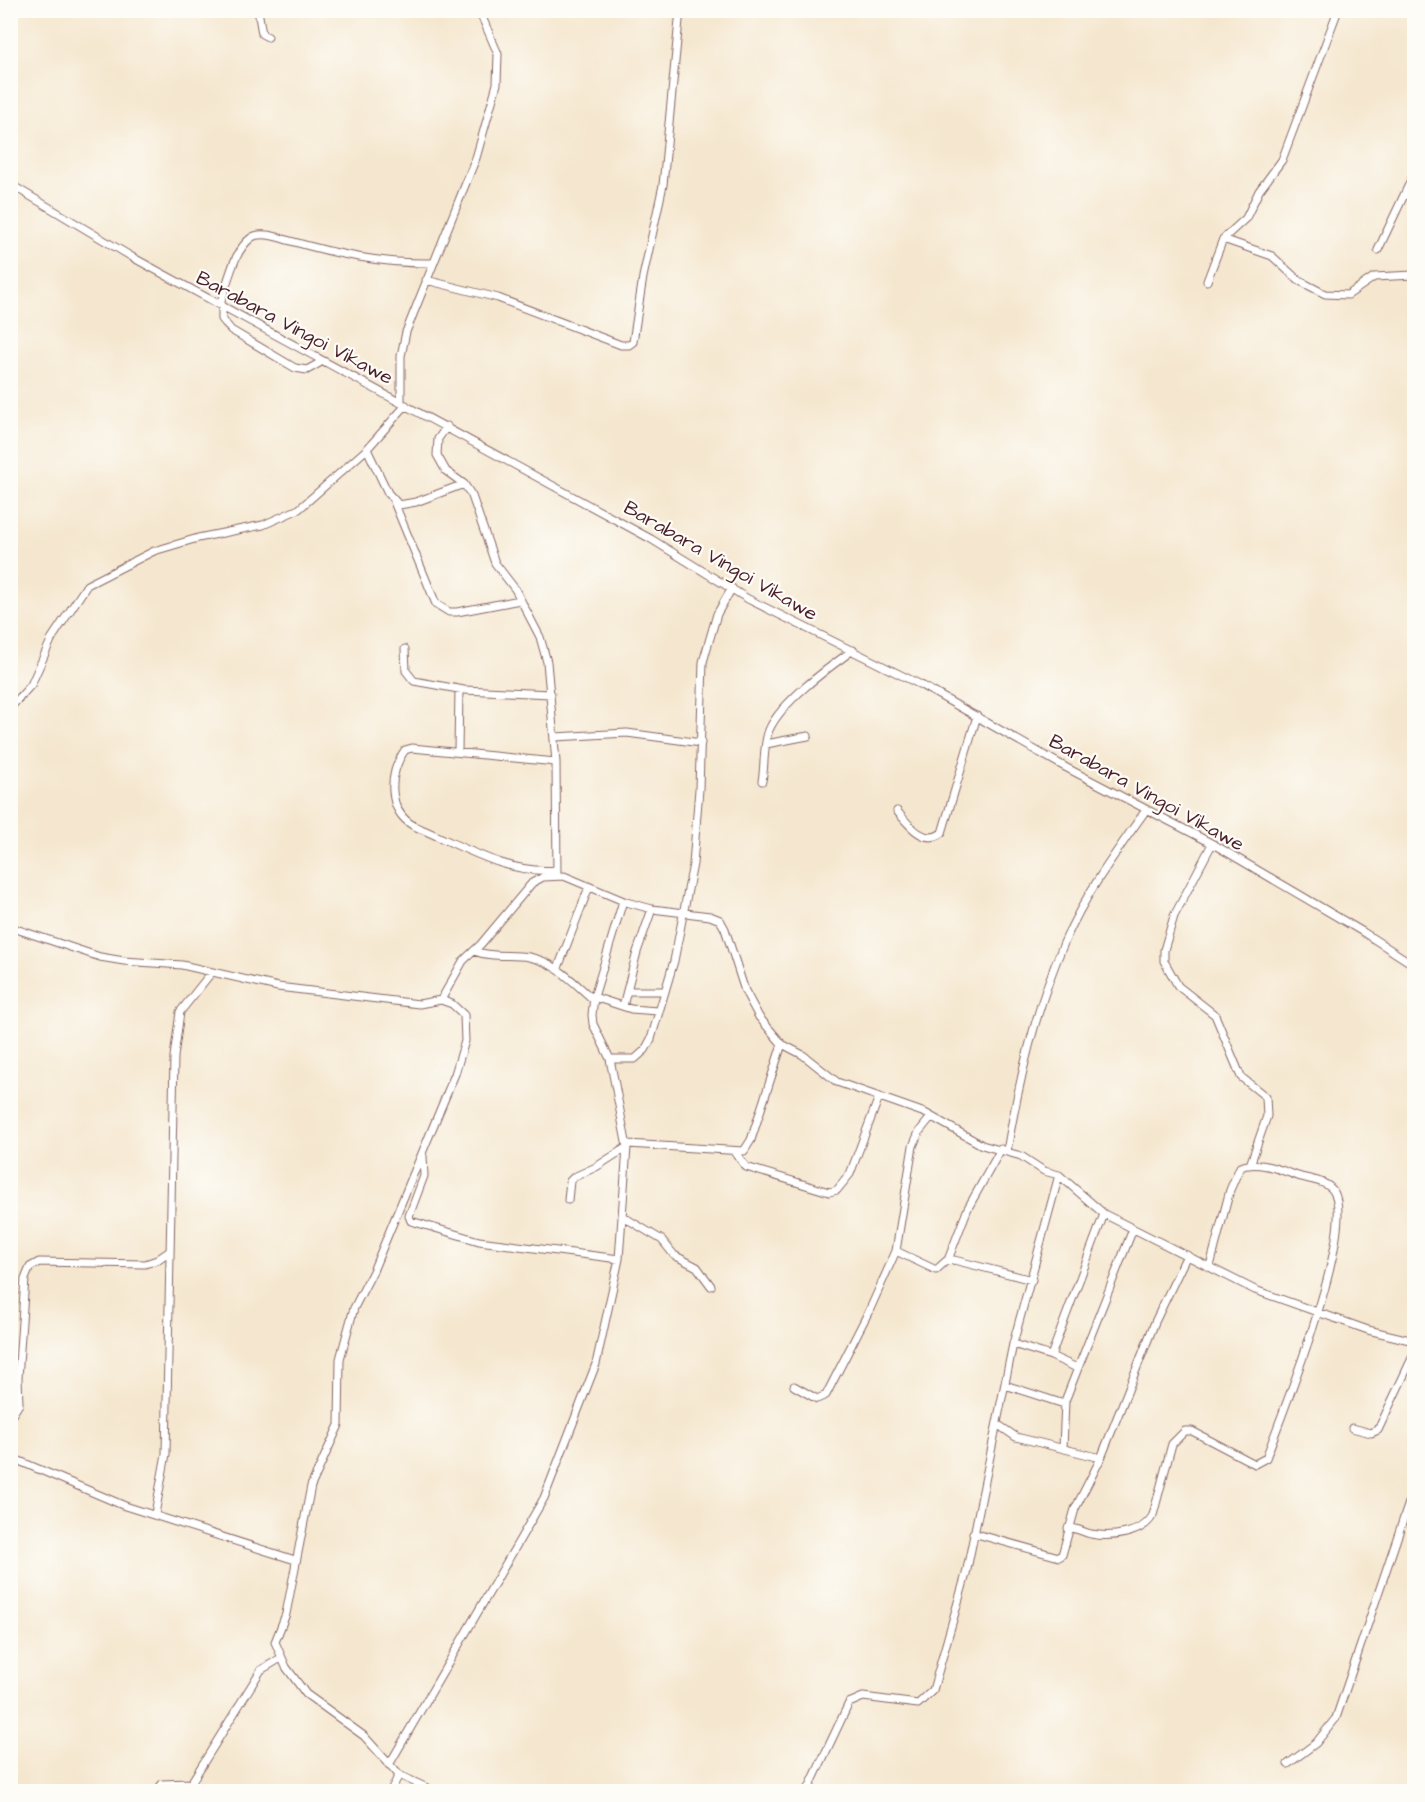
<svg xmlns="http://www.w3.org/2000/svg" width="1425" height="1802" viewBox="0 0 1425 1802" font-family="'Architects Daughter',sans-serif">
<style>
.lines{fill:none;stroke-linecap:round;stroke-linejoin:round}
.minor-casing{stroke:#866564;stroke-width:9}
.minor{stroke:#fff;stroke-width:7}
.labels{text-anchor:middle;stroke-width:4.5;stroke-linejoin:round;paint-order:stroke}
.street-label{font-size:20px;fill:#4a1f2b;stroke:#fdfcf7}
</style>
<rect width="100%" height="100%" fill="#fdfcf7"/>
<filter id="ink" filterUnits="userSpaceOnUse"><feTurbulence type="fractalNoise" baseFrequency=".0167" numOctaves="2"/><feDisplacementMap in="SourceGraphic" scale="12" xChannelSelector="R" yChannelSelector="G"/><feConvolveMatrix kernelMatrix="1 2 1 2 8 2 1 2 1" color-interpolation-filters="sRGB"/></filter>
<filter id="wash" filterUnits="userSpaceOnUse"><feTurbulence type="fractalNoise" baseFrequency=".008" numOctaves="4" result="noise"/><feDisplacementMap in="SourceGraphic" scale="24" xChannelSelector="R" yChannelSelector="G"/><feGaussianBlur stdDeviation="1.35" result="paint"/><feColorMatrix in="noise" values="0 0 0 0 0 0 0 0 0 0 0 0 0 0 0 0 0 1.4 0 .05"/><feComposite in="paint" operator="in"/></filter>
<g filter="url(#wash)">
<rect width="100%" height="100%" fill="#f5e7cf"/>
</g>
<g filter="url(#ink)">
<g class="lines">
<defs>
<path id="minor" d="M 258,10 L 262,34 L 268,37
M 10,184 L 132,257 L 651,539 L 748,599 L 921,685 L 1065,767 L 1213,844 L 1363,932 L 1414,965
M 1223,239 L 1272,256 L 1298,280 L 1325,294 L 1348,295 L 1374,277 L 1414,275
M 1378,250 L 1414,174
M 426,280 L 498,298 L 621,345 L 629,345 L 633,342 L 643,277 L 663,185 L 680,10
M 1207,281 L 1223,239 L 1246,218 L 1259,191 L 1282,160 L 1338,10
M 220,304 C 228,284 233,251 251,238 C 260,231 278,237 287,240 C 336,254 382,264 433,263
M 222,305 L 222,319 L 231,330 L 295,368 L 307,370 L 323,361
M 401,403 L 401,356 L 406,332 L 476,158 L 497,84 L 498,54 L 479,10
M 447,426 L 438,439 L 437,455 L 446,471 L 464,484 L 472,496 L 495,563 L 515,589 L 540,637 L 547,662 L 556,762 L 557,875
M 367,449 L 388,493 L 399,505 L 416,502 L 464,484
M 394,502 L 436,604 L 449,612 L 457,612 L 520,600
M 405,649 L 406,671 L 414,681 L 464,690 L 551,694
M 10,708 L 31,685 L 52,638 L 87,585 L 154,551 L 198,538 L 263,525 L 299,509 L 367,449 L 406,405
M 555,737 L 627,733 L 701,743
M 766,744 L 808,736
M 458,752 L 459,689
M 762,781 C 765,765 763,744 769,730 C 781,702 828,668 853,650
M 897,811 C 908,824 924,846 942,833 L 977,716
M 1212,844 L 1174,916 L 1164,950 L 1164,961 L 1178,986 L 1215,1015 L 1241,1077 L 1266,1097 L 1267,1116 L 1250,1165
M 556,870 C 506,875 459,844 414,826 C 387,811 388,774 405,750 L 412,748 L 556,762
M 10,927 L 100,957 L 124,961 L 182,965 L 278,987 L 419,1004 L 441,1000 L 463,961 L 481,944 L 532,883 L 543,877 L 564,876 L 626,902 L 652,909 L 710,916 L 720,920 L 725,929 L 745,991 L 759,1017 L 782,1044 L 803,1055 L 837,1082 L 925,1113 L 982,1145 L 1021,1156 L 1044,1171 L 1059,1175 L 1104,1214 L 1255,1290 L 1368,1330 L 1414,1341
M 474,951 C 492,958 510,954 529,957 C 556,962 574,983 594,1000
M 558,968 L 589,887
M 627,991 L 665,991
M 594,997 L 631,1009 L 658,1011
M 623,1006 L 637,952 L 652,909
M 610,1059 L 635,1059 L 645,1050 L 651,1039 L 674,961 L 693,864 L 699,789 L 703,662 L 717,614 L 732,588
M 627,1144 L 744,1151 L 751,1140 L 782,1044
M 1007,1151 C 1019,1081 1035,1010 1064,943 C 1084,896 1116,852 1146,810
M 735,1152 L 746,1167 L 829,1192 L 837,1190 L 850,1174 L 879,1097
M 423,1156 L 424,1176 L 409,1216 L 411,1221 L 479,1241 L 619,1259
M 568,1200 L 570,1181 L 574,1177 L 596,1167 L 627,1147
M 622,1216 L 662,1240 L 674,1255 L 697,1267 L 711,1286
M 896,1251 L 936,1270 L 946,1261 L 954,1260 L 1032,1280
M 948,1260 L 968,1208 L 1001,1149
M 1013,1344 L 1051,1356 L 1077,1368
M 1051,1356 L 1104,1214
M 1005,1385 L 1064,1404
M 794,1386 L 817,1399 L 826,1395 L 870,1309 L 896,1251 L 913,1146 L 919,1132 L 931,1117
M 10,1418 L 19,1404 L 18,1378 L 25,1279 L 30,1267 L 39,1262 L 145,1264 L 157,1260 L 170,1251
M 997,1424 L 1016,1437 L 1101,1458
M 1352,1428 L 1371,1433 L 1378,1430 L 1414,1354
M 1063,1448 L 1065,1401 L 1133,1229
M 10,1457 L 125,1506 L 295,1560
M 155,1514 L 166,1454 L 174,1057 L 180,1012 L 211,973
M 1068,1528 C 1077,1528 1083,1532 1091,1534 C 1111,1538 1143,1534 1153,1515 L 1172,1444 L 1185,1431 L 1192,1431 L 1255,1464 L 1266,1458 C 1283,1411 1356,1232 1334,1192 C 1327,1180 1309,1180 1298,1176 C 1281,1170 1258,1160 1240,1167 L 1230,1190 L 1210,1266
M 973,1533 L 1059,1557 L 1062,1555 L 1075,1509 L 1101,1458 L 1155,1322 L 1187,1255
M 1288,1764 L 1316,1743 L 1336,1718 L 1414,1488
M 389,1765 L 544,1498 L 596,1364 L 619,1259 L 627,1147 L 610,1059 L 593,1024 L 592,1015 L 594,997 L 623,901
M 156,1792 L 162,1784 L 191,1783 L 261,1670 L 281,1658
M 390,1792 L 399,1775
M 436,1792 L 399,1775 L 364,1736 L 306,1694 L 286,1667 L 275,1642 L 286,1614 L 311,1486 L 339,1425 L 340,1359 L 354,1308 L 373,1271 L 455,1074 L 465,1041 L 464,1015 L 452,1004 L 441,1000
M 807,1792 L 849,1703 L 863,1697 L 918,1704 L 933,1690 L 966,1574 L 1013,1344 L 1059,1175"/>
</defs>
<!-- minor casing -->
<use href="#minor" class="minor-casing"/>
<!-- minor -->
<use href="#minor" class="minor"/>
</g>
</g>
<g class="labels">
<!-- street labels -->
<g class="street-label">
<text transform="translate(295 327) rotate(28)" y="7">Barabara Vingoi Vikawe</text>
<text transform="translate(721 560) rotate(30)" y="7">Barabara Vingoi Vikawe</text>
<text transform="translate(1147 792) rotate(29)" y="7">Barabara Vingoi Vikawe</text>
</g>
</g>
<!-- margin -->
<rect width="1425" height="1802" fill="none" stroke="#fdfcf7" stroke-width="36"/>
</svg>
